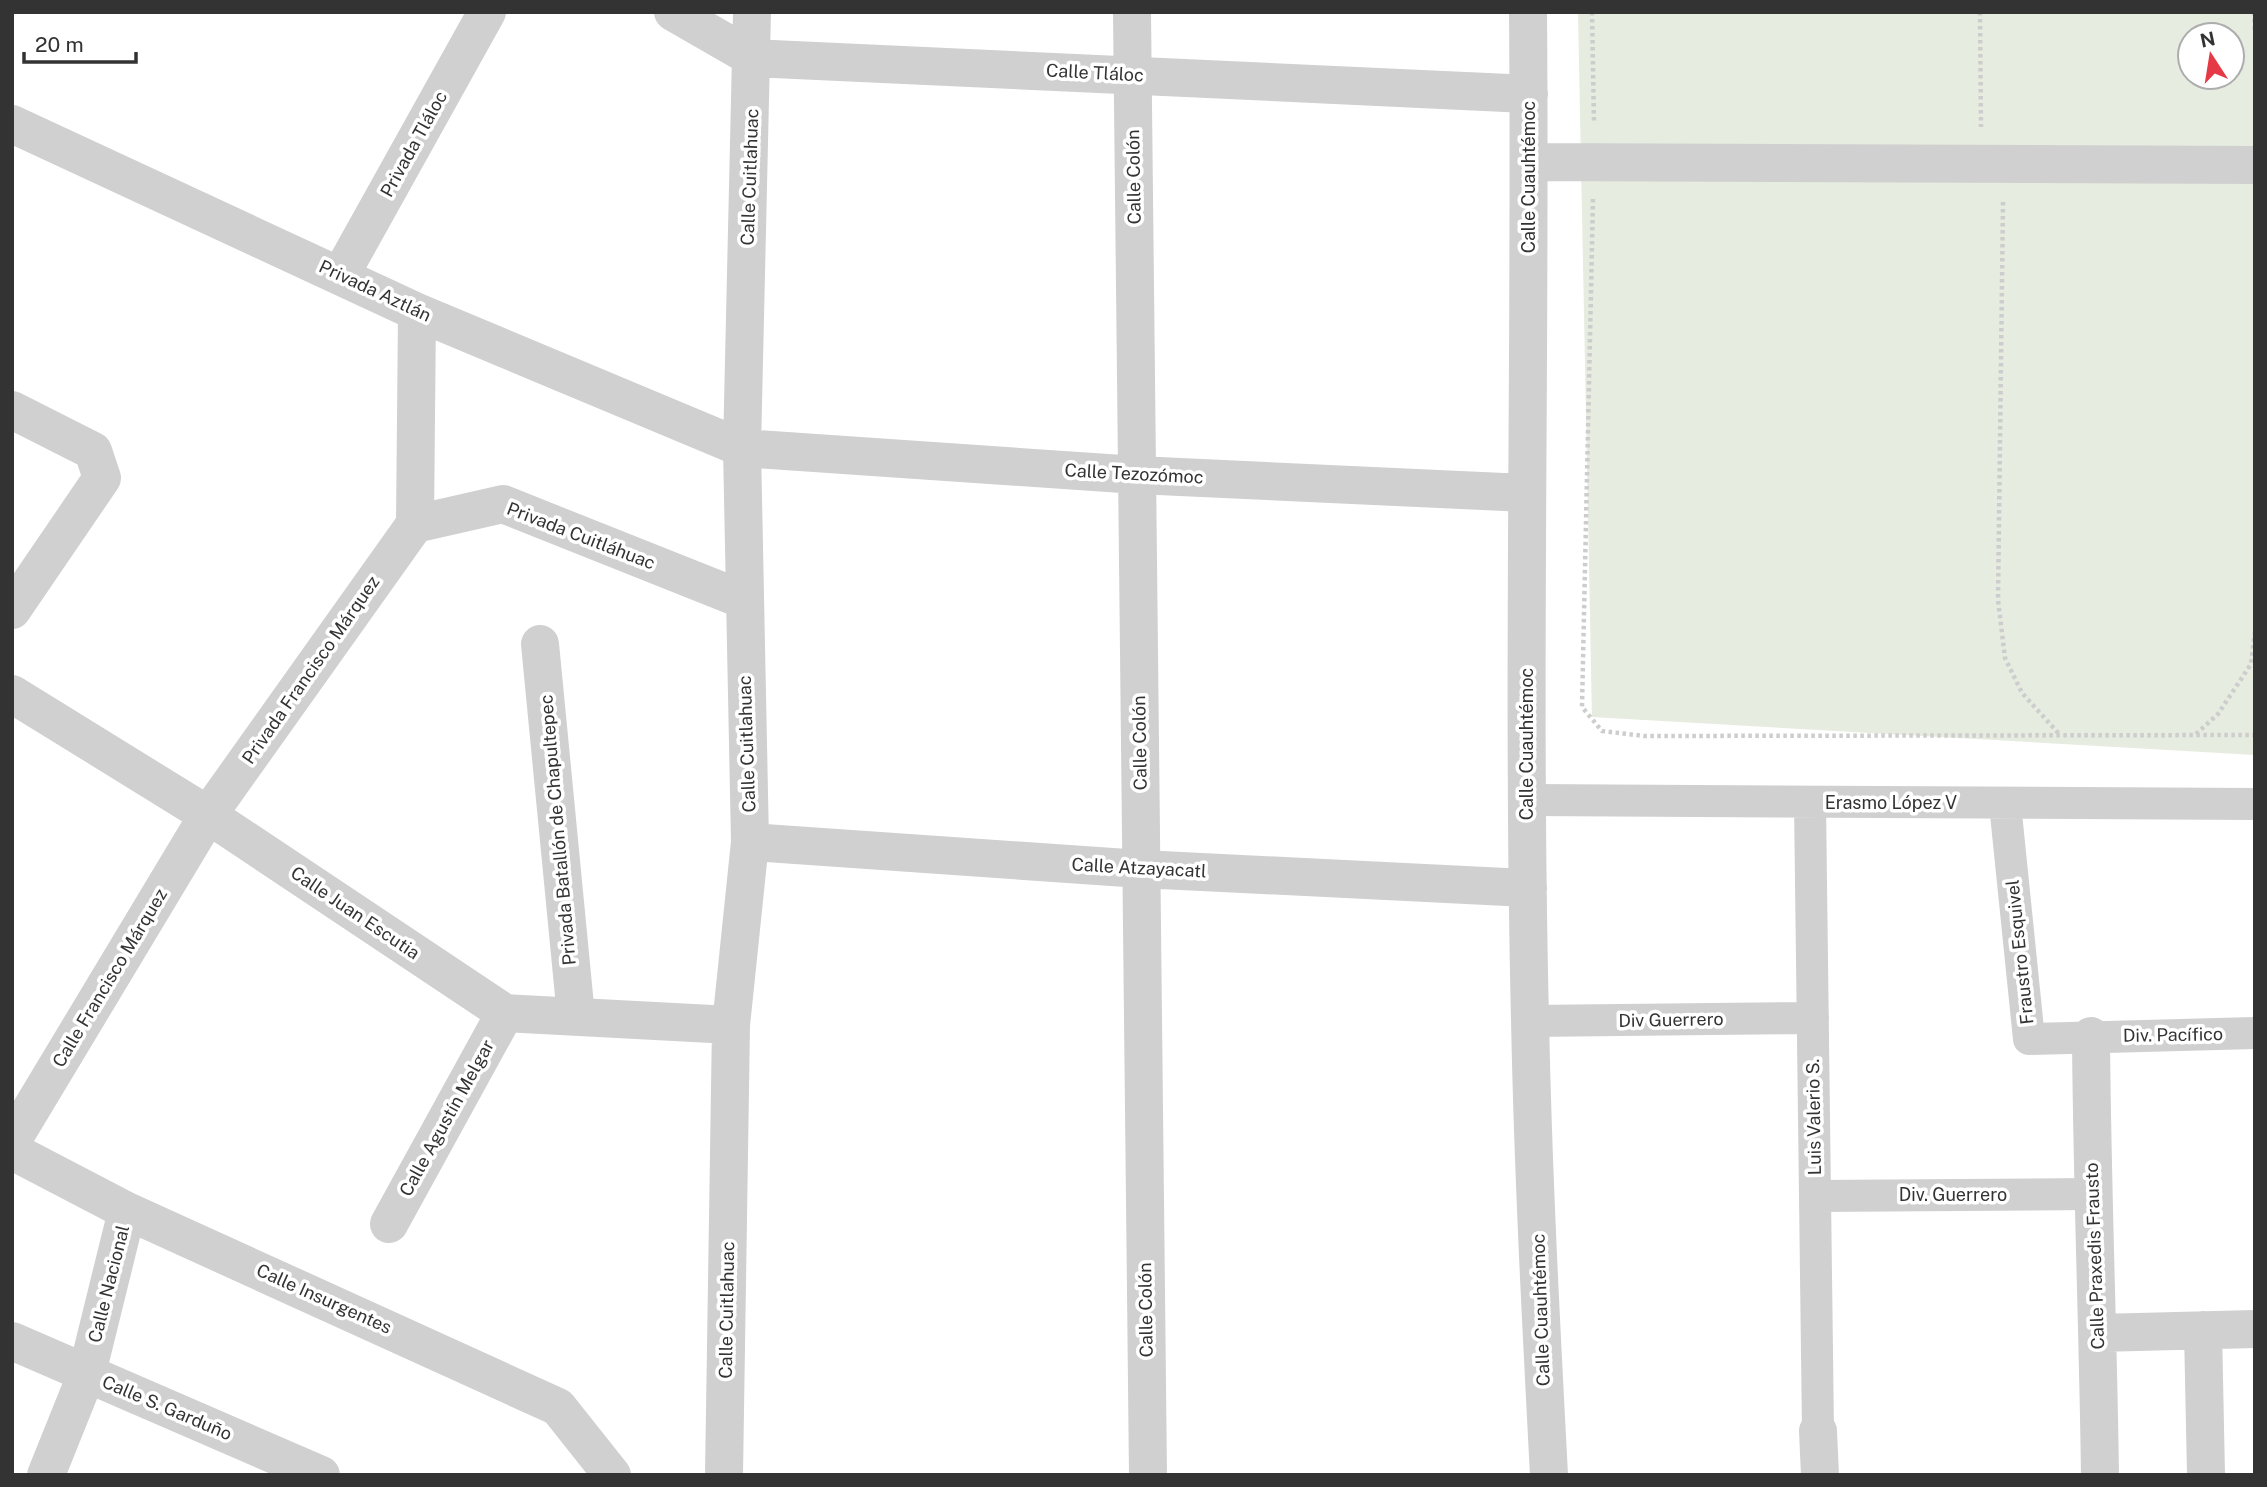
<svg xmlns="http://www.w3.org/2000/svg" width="2267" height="1487" viewBox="0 0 2267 1487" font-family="'Public Sans',sans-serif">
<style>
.green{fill:#e6ecdf;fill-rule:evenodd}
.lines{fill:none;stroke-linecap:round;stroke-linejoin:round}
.path{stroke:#cdcdcd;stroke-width:4.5;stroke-dasharray:3.5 3.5;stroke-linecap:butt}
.pedestrian{stroke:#d0d0d0;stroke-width:32}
.minor{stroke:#d0d0d0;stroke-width:38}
.labels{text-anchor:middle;stroke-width:7;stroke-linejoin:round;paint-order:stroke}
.street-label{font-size:18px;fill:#333;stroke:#fff}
</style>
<rect width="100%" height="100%" fill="#fff"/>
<!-- green -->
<path class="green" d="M 1578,12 L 2255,12 L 2255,755 L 1592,717 ZM 2190,35 L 2232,35 L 2232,77 L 2190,77 Z"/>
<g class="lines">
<!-- path -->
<path class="path" d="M 1592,12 L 1594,123
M 1980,12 L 1981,127
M 2254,12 L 2255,33
M 1593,199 L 1582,707 L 1602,731 L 1644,736 L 2255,735
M 2003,202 L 1998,600 L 2005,658 L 2022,693 L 2060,735
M 2196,734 L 2218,714 L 2251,664 L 2255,632"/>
<!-- pedestrian -->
<path class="pedestrian" d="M 1528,800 L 2255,804
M 1810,803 L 1818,1431
M 2005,804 L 2029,1039 L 2255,1033
M 1530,1021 L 1813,1018
M 1815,1196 L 2092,1194"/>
<!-- minor -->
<path class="minor" d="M 673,12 L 753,58 L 1529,94
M 1132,12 L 1148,1475
M 1528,12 C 1531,348 1522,684 1530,1019 C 1533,1171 1541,1323 1549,1475
M 12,124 L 417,312 L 742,448 L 1137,475 L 1526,493
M 1530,162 L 2255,165
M 340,276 L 487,12
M 12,410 L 93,451 L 102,478 L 12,610
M 415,524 L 503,504 L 744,600
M 415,524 L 417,312
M 540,644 L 576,1016
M 12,694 L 208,815 L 505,1013 L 731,1025
M 750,842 L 1141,869 L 1528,888
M 2091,1036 C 2092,1183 2098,1328 2100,1475
M 12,1141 L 208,815 L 415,524
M 12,1151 L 127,1211 L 558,1407 L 612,1475
M 389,1224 L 505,1013
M 2203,1330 L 2206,1475
M 2098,1333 L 2255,1329
M 12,1341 L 321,1475
M 1818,1431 L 1820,1475
M 46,1475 L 87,1373 L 127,1211
M 724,1475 L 731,1025 L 750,842 L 742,448 L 752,12"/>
</g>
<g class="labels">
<!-- street labels -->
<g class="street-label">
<text transform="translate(1095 73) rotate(3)" y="6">Calle Tláloc</text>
<text transform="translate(414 144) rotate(-61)" y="6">Privada Tláloc</text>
<text transform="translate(750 177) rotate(-88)" y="6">Calle Cuitlahuac</text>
<text transform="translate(1134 177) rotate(-91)" y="6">Calle Colón</text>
<text transform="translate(1529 177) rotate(-90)" y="6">Calle Cuauhtémoc</text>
<text transform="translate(375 291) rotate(25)" y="6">Privada Aztlán</text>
<text transform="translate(1134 474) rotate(3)" y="6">Calle Tezozómoc</text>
<text transform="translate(581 536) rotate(21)" y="6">Privada Cuitláhuac</text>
<text transform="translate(311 670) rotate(-55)" y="6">Privada Francisco Márquez</text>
<text transform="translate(1140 743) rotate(-91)" y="6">Calle Colón</text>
<text transform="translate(747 744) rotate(-92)" y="6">Calle Cuitlahuac</text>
<text transform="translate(1527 744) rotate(-90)" y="6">Calle Cuauhtémoc</text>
<text x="1891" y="809">Erasmo López V</text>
<text transform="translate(558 830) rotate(-95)" y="6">Privada Batallón de Chapultepec</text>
<text transform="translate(1139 868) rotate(3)" y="6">Calle Atzayacatl</text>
<text transform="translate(355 913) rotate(34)" y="6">Calle Juan Escutia</text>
<text transform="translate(2020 952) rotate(-96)" y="6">Fraustro Esquivel</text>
<text transform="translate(110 978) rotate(-59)" y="6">Calle Francisco Márquez</text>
<text transform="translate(1671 1020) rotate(-1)" y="6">Div Guerrero</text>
<text transform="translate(2173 1035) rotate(-1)" y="6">Div. Pacífico</text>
<text transform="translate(1814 1117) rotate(-91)" y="6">Luis Valerio S.</text>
<text transform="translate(447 1118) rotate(-61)" y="6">Calle Agustín Melgar</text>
<text x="1953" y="1201">Div. Guerrero</text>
<text transform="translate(2095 1256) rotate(-92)" y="6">Calle Praxedis Frausto</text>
<text transform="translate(109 1284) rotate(-76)" y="6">Calle Nacional</text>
<text transform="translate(324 1299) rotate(24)" y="6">Calle Insurgentes</text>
<text transform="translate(727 1310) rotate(-89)" y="6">Calle Cuitlahuac</text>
<text transform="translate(1146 1310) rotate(-91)" y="6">Calle Colón</text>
<text transform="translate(1541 1310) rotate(-92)" y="6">Calle Cuauhtémoc</text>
<text transform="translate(167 1408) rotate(23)" y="6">Calle S. Garduño</text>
</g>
</g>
<!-- border -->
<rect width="2267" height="1487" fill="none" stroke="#333333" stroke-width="28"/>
<!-- north arrow -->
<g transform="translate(2211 56) rotate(348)"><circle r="33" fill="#ffffff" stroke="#adadad" stroke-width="2"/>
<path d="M0-5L12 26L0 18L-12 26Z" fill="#e63946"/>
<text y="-10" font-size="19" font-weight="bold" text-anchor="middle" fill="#333333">N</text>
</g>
<!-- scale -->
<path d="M24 52v10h112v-10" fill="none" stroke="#333333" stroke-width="3.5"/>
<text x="35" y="52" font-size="21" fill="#333333" stroke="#ffffff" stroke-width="5" paint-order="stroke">20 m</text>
</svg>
